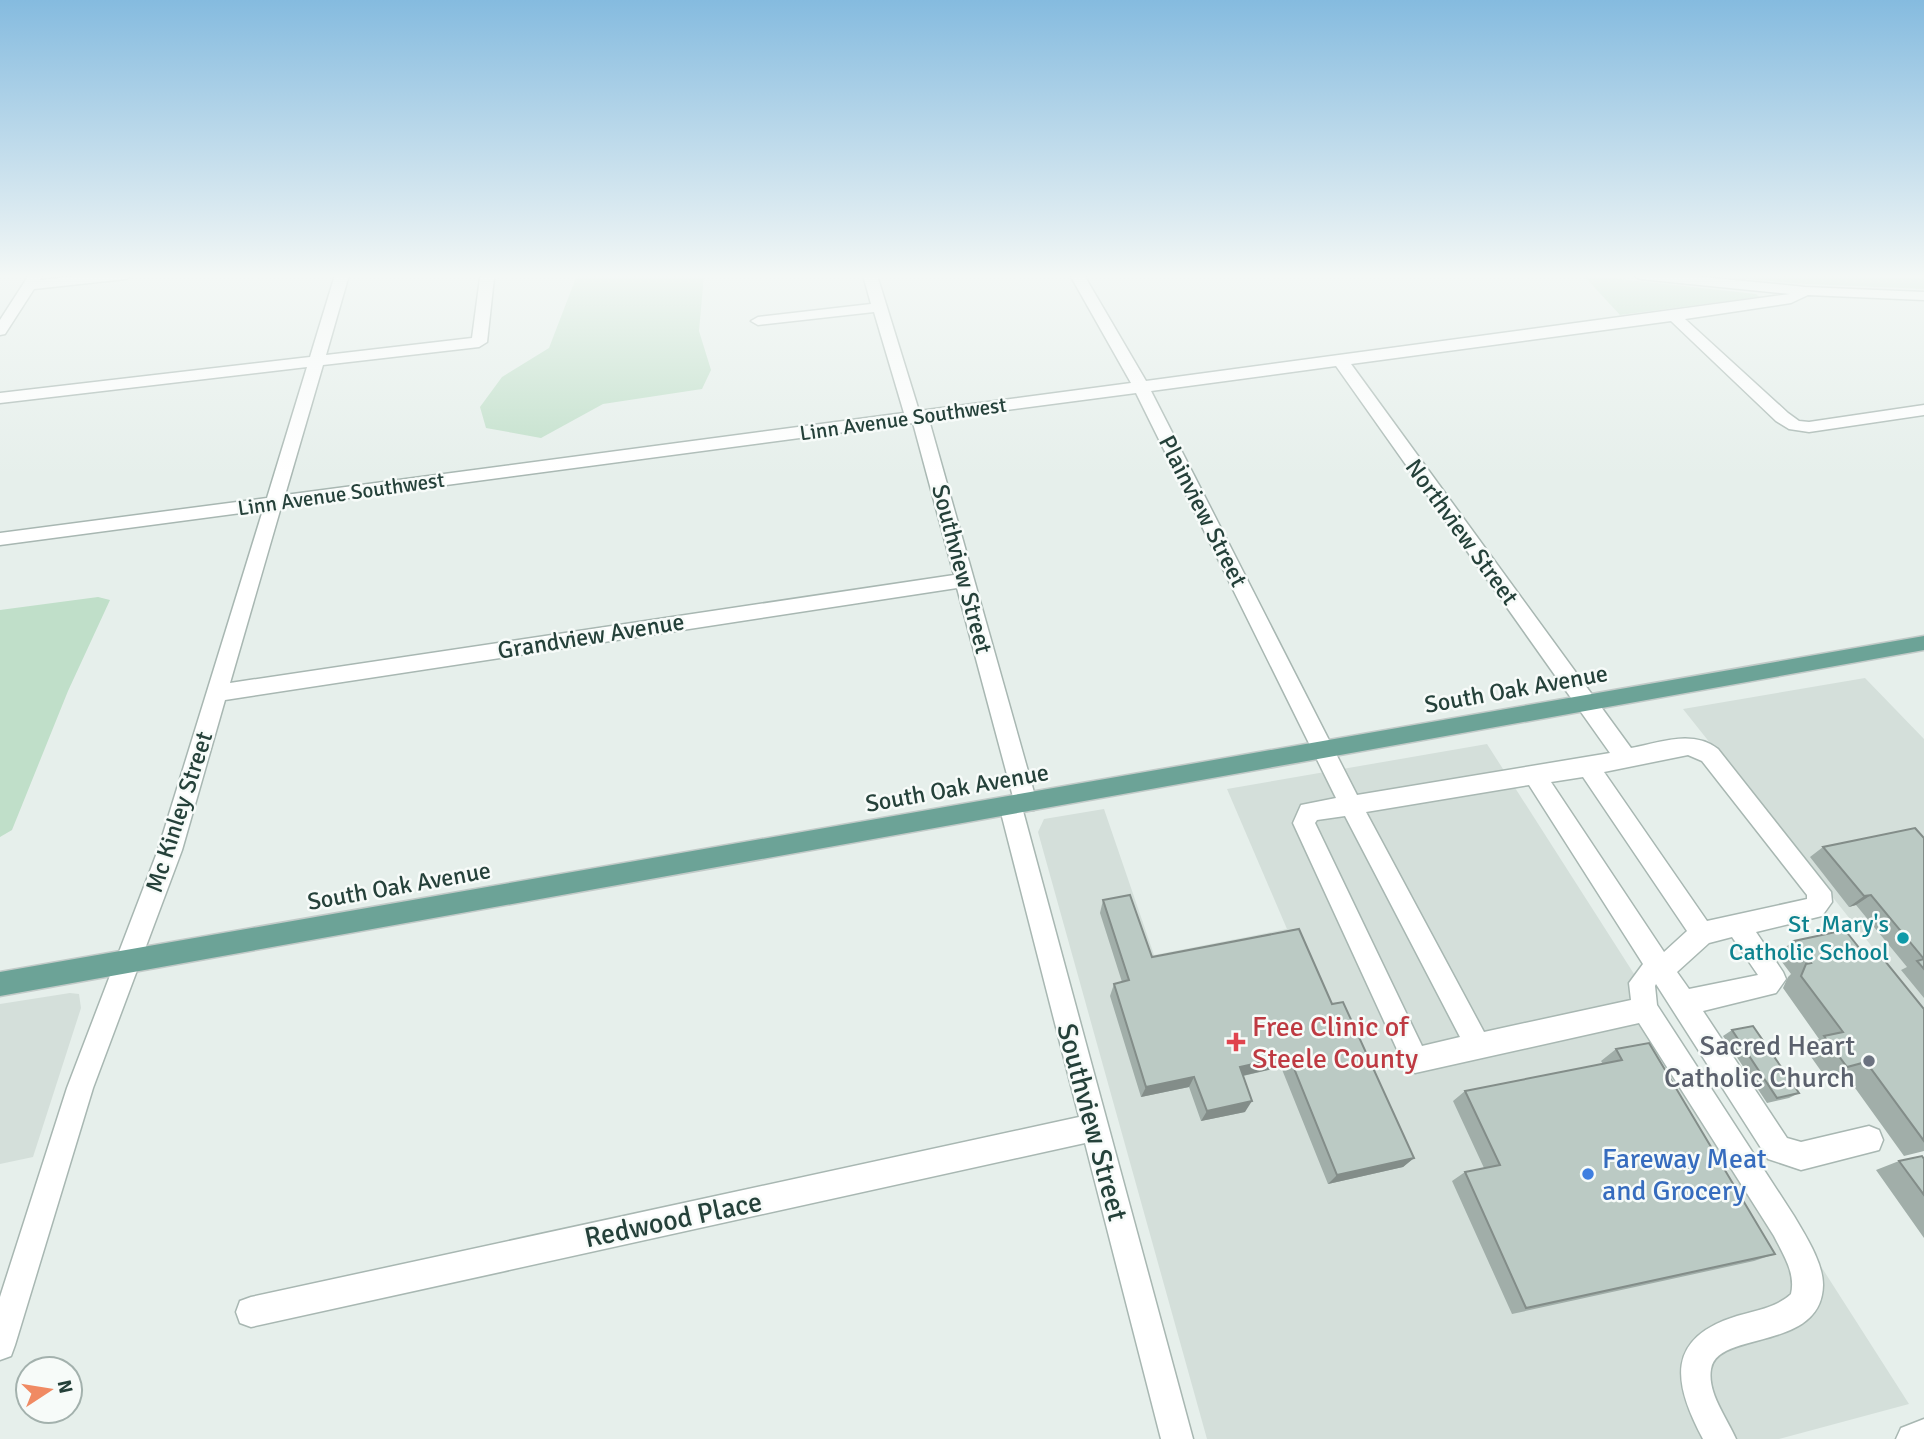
<svg xmlns="http://www.w3.org/2000/svg" width="1924" height="1439" viewBox="0 0 1924 1439" font-family="Signika,sans-serif">
<style>
.built{fill:#d4dfda}
.green{fill:#c0dfc9}
.lines{fill:none;stroke-linecap:round;stroke-linejoin:round}
.minor-casing{stroke:#a8b7b2;stroke-width:3}
.major-casing{stroke:#c2cac8;stroke-width:3}
.minor{fill:#fff;fill-rule:evenodd}
.major{fill:#6ca397;fill-rule:evenodd}
.wall{fill:#a1aea9}
.shaded-wall{fill:#838d89}
.building{fill:#bbcac4;stroke:#838d89;stroke-width:2}
.culture-dot{fill:#0f9aa8;stroke:#f7fbf9;stroke-width:2.5}
.health-dot{fill:#e0444e;stroke:#f7fbf9;stroke-width:2.5}
.worship-dot{fill:#6b7280;stroke:#f7fbf9;stroke-width:2.5}
.shop-dot{fill:#3f7fe0;stroke:#f7fbf9;stroke-width:2.5}
.labels{text-anchor:middle;stroke-width:5;stroke-linejoin:round;paint-order:stroke}
.far-street-label{font-size:21px;fill:#25413a;stroke:#f7fbf9}
.street-label{font-size:24px;fill:#25413a;stroke:#f7fbf9}
.culture-label{font-size:24px;fill:#0d838f;stroke:#f7fbf9;text-anchor:end}
.near-health-label{font-size:28px;fill:#be3a42;stroke:#f7fbf9;text-anchor:start}
.near-worship-label{font-size:28px;fill:#5b616d;stroke:#f7fbf9;text-anchor:end}
.near-street-label{font-size:28px;fill:#25413a;stroke:#f7fbf9}
.near-shop-label{font-size:28px;fill:#366cbe;stroke:#f7fbf9;text-anchor:start}
</style>
<rect width="100%" height="100%" fill="#e6efeb"/>
<!-- built -->
<path class="built" d="M 1865,678 L 1924,739 L 1924,1012 L 1683,709 Z
M 1487,744 L 1909,1404 L 1779,1439 L 1207,1439 L 1038,832 L 1044,819 L 1104,809 L 1154,955 L 1287,929 L 1227,789 Z
M 70,993 L 79,994 L 81,1008 L 33,1157 L 0,1164 L 0,1004 Z"/>
<!-- green -->
<path class="green" d="M 577,275 L 704,275 L 699,331 L 711,370 L 702,389 L 603,404 L 541,438 L 486,428 L 480,407 L 502,377 L 549,348 Z
M 1583,275 L 1756,294 L 1759,297 L 1620,315 Z
M 1697,275 L 1837,275 L 1924,279 L 1924,289 L 1807,284 Z
M 98,597 L 110,600 L 68,691 L 12,830 L 0,837 L 0,610 Z"/>
<g class="lines">
<defs>
<path id="minor" d="M 29,275 L 43,275 L 40,280 L 86,275 L 133,275 L 126,279 L 34,289 L 5,334 L 0,335 L 0,320 Z
M 335,275 L 349,275 L 326,355 L 472,338 L 480,278 L 482,275 L 491,275 L 494,278 L 487,342 L 479,347 L 323,365 L 285,495 L 904,413 L 874,312 L 758,325 L 751,321 L 758,317 L 871,304 L 863,275 L 877,275 L 919,411 L 1131,383 L 1070,275 L 1084,275 L 1146,381 L 1790,294 L 1640,279 L 1633,275 L 1682,275 L 1805,287 L 1924,292 L 1924,300 L 1808,295 L 1791,303 L 1685,319 L 1788,413 L 1799,421 L 1809,422 L 1924,405 L 1924,415 L 1809,432 L 1789,429 L 1776,421 L 1671,321 L 1351,364 L 1631,748 C 1660,743 1692,729 1718,749 L 1831,892 L 1832,902 L 1822,916 L 1756,932 L 1783,972 L 1786,979 L 1776,993 L 1703,1011 L 1787,1138 L 1801,1142 L 1869,1126 L 1879,1130 L 1883,1140 L 1879,1150 L 1801,1170 L 1768,1159 L 1656,984 L 1655,986 L 1657,1005 L 1794,1216 C 1805,1235 1823,1262 1823,1285 C 1822,1352 1717,1330 1711,1369 C 1707,1393 1727,1418 1736,1439 L 1703,1439 C 1673,1383 1665,1338 1737,1316 C 1756,1310 1776,1308 1791,1294 C 1796,1273 1783,1254 1774,1236 L 1639,1023 L 1415,1073 L 1406,1069 L 1293,823 L 1301,805 L 1336,798 L 1136,393 L 929,420 L 1037,803 L 1034,810 L 1023,811 L 1193,1439 L 1161,1439 L 1085,1143 L 251,1327 L 240,1323 L 236,1312 L 240,1301 L 251,1297 L 1079,1117 L 999,805 L 1002,798 L 1013,797 L 957,588 L 225,700 L 182,850 L 93,1088 L 15,1345 L 11,1356 L 0,1360 L 0,1297 L 67,1088 L 158,850 L 263,510 L 0,545 L 0,533 L 267,498 L 307,367 L 0,403 L 0,393 L 310,357 ZM 1336,366 L 1610,753 L 1357,795 L 1151,391 ZM 913,423 L 954,575 L 230,683 L 281,507 ZM 1688,755 L 1702,761 L 1807,895 L 1807,899 L 1707,921 L 1604,772 ZM 1583,777 L 1687,931 L 1664,952 L 1551,782 ZM 1529,785 L 1643,964 L 1629,983 L 1631,1000 L 1484,1032 L 1366,812 ZM 1345,816 L 1460,1037 L 1422,1046 L 1315,823 L 1317,820 ZM 1732,937 L 1758,975 L 1689,989 L 1677,972 L 1709,943 Z
M 1924,1419 L 1924,1439 L 1896,1439 L 1901,1428 Z"/>
<path id="major" d="M 1924,636 L 1924,650 L 0,996 L 0,972 Z"/>
</defs>
<!-- minor casing -->
<use href="#minor" class="minor-casing"/>
<!-- major casing -->
<use href="#major" class="major-casing"/>
<!-- minor -->
<use href="#minor" class="minor"/>
<!-- major -->
<use href="#major" class="major"/>
</g>
<!-- wall -->
<path class="wall" d="M 1924,838 L 1924,998 L 1901,970 L 1907,967 L 1856,905 L 1849,907 L 1810,857 L 1823,847 Z
M 1103,900 L 1152,957 L 1332,1004 L 1414,1158 L 1403,1167 L 1328,1184 L 1281,1067 L 1243,1076 L 1245,1112 L 1201,1121 L 1189,1087 L 1141,1097 L 1110,996 L 1114,984 L 1122,982 L 1100,913 Z
M 1794,941 L 1864,954 L 1924,1009 L 1924,1151 L 1904,1156 L 1845,1074 L 1826,1078 L 1804,1047 L 1819,1039 L 1783,988 L 1788,977 L 1791,974 L 1776,954 Z
M 1732,1030 L 1799,1093 L 1789,1098 L 1767,1103 L 1723,1036 Z
M 1616,1049 L 1775,1254 L 1754,1261 L 1512,1314 L 1452,1181 L 1465,1172 L 1484,1168 L 1453,1101 L 1465,1091 L 1603,1064 L 1601,1061 Z
M 1924,1159 L 1924,1238 L 1876,1170 L 1899,1161 Z"/>
<!-- shaded-wall -->
<path class="shaded-wall" d="M 1871,895 L 1856,905 L 1849,907 L 1864,896 Z
M 1289,1056 L 1281,1067 L 1233,1078 L 1240,1067 Z
M 1194,1077 L 1189,1087 L 1141,1097 L 1146,1087 Z
M 1252,1101 L 1245,1112 L 1201,1121 L 1207,1111 Z
M 1414,1158 L 1403,1167 L 1328,1184 L 1337,1175 Z"/>
<!-- building -->
<path class="building" d="M 1915,828 L 1924,838 L 1924,959 L 1871,895 L 1864,896 L 1823,847 Z
M 1130,895 L 1152,957 L 1299,929 L 1332,1004 L 1343,1002 L 1414,1158 L 1337,1175 L 1289,1056 L 1240,1067 L 1252,1101 L 1207,1111 L 1194,1077 L 1146,1087 L 1114,984 L 1129,980 L 1103,900 Z
M 1845,930 L 1864,954 L 1877,951 L 1924,1009 L 1924,1141 L 1866,1062 L 1847,1067 L 1824,1036 L 1843,1032 L 1801,976 L 1806,964 L 1811,963 L 1794,941 Z
M 1924,959 L 1924,969 L 1917,961 Z
M 1753,1026 L 1799,1093 L 1777,1098 L 1732,1030 Z
M 1649,1043 L 1775,1254 L 1526,1308 L 1465,1172 L 1500,1165 L 1465,1091 L 1622,1060 L 1616,1049 Z
M 1922,1156 L 1924,1159 L 1924,1195 L 1899,1161 Z"/>
<!-- sky -->
<linearGradient id="sky" x2="0" y2="1"><stop stop-color="#85bbdf"/><stop offset="0.58" stop-color="#f4f8f6"/><stop offset="1" stop-color="#f4f8f6" stop-opacity="0"/></linearGradient>
<rect width="1924" height="476" fill="url(#sky)"/>
<!-- markers -->
<circle class="culture-dot" cx="1903" cy="938" r="7"/>
<path class="health-dot" d="M1232.5 1031.5h7v7h7v7h-7v7h-7v-7h-7v-7h7z"/>
<circle class="worship-dot" cx="1869" cy="1061" r="7"/>
<circle class="shop-dot" cx="1588" cy="1174" r="7"/>
<g class="labels">
<!-- far-street labels -->
<g class="far-street-label">
<text transform="translate(903 419) rotate(-8)" y="7">Linn Avenue Southwest</text>
<text transform="translate(341 494) rotate(-8)" y="7">Linn Avenue Southwest</text>
</g>
<!-- street labels -->
<g class="street-label">
<text transform="translate(1203 511) rotate(63)" y="8">Plainview Street</text>
<text transform="translate(1462 532) rotate(54)" y="8">Northview Street</text>
<text transform="translate(962 569) rotate(75)" y="8">Southview Street</text>
<text transform="translate(591 636) rotate(-9)" y="8">Grandview Avenue</text>
<text transform="translate(1516 689) rotate(-10)" y="8">South Oak Avenue</text>
<text transform="translate(957 788) rotate(-10)" y="8">South Oak Avenue</text>
<text transform="translate(179 812) rotate(-72)" y="8">Mc Kinley Street</text>
<text transform="translate(399 886) rotate(-10)" y="8">South Oak Avenue</text>
</g>
<!-- culture labels -->
<g class="culture-label">
<text x="1889" y="932">St .Mary's<tspan x="1889" dy="28">Catholic School</tspan></text>
</g>
<!-- near-health labels -->
<g class="near-health-label">
<text x="1252" y="1036">Free Clinic of<tspan x="1252" dy="32">Steele County</tspan></text>
</g>
<!-- near-worship labels -->
<g class="near-worship-label">
<text x="1855" y="1055">Sacred Heart<tspan x="1855" dy="32">Catholic Church</tspan></text>
</g>
<!-- near-street labels -->
<g class="near-street-label">
<text transform="translate(1093 1122) rotate(75)" y="10">Southview Street</text>
<text transform="translate(673 1219) rotate(-12)" y="10">Redwood Place</text>
</g>
<!-- near-shop labels -->
<g class="near-shop-label">
<text x="1602" y="1168">Fareway Meat<tspan x="1602" dy="32">and Grocery</tspan></text>
</g>
</g>
<!-- north arrow -->
<g transform="translate(49 1390) rotate(78)"><circle r="33" fill="#f7fbf9" stroke="#a3b1ad" stroke-width="2"/>
<path d="M0-5L12 26L0 18L-12 26Z" fill="#f08a63"/>
<text y="-10" font-size="19" font-weight="bold" text-anchor="middle" fill="#25413a">N</text>
</g>
</svg>
